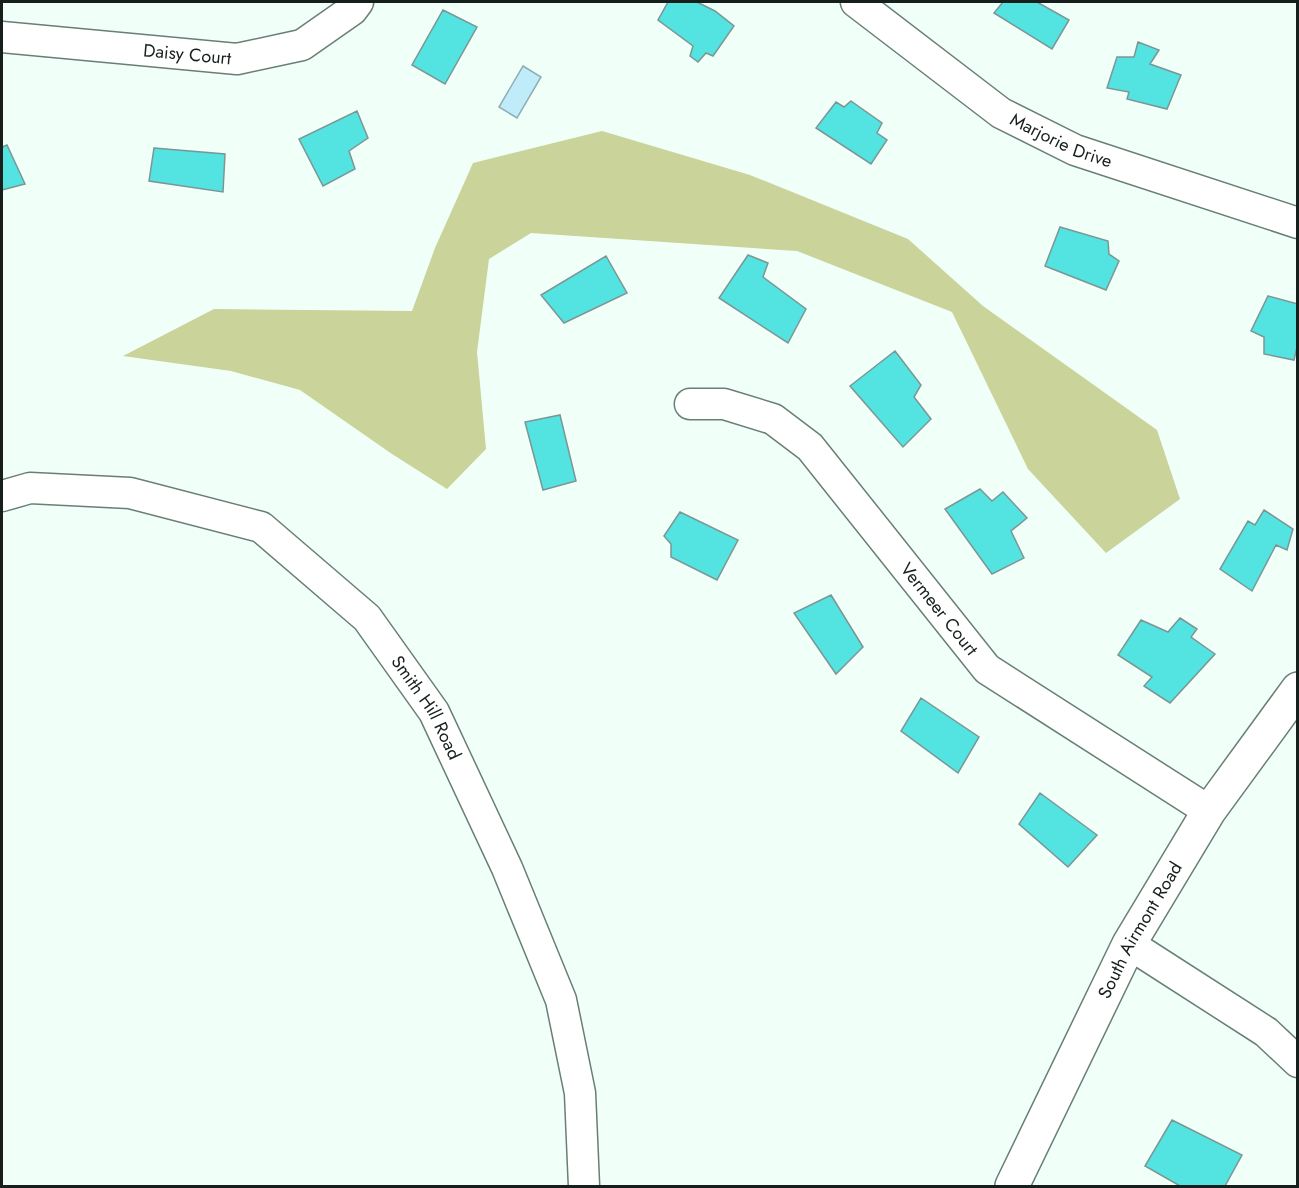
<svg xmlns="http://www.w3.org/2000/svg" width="1299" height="1188" viewBox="0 0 1299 1188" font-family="Jost,sans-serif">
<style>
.green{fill:#c9d39a}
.water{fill:#c0ecfa;stroke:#8daeb7;stroke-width:1.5}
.building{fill:#53e3e1;stroke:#7b9695;stroke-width:1.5}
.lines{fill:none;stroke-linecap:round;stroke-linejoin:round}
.street-casing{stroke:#687f75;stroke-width:33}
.secondary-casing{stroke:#687f75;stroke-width:36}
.street{stroke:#fff;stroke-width:30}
.secondary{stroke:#fff;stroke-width:33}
.labels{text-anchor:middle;stroke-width:6;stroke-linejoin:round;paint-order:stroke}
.street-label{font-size:18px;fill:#161f1b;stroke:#fff}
</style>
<rect width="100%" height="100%" fill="#f0fff8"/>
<!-- green -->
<path class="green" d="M 602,131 L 750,175 L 908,239 L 983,306 L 1157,430 L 1180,499 L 1106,553 L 1028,469 L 952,312 L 797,251 L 531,233 L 489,259 L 477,352 L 486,449 L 447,489 L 392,454 L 300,390 L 231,371 L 123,356 L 214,309 L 412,311 L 435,248 L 473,163 Z"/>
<!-- water -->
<path class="water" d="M 523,66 L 541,77 L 517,118 L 499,107 Z"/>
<!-- building -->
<path class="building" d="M 668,2 L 697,2 L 715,11 L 734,26 L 713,56 L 706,53 L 698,62 L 690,56 L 693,46 L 658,20 Z
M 1003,2 L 1037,2 L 1069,20 L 1052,49 L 994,13 Z
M 443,10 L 477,27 L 445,84 L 412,65 Z
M 1138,42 L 1159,50 L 1150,64 L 1181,75 L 1167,109 L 1127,99 L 1129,92 L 1107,88 L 1117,57 L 1134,57 Z
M 851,101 L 882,123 L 877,133 L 887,140 L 871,164 L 816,128 L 836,102 L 844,107 Z
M 357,111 L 368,138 L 349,151 L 355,169 L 323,186 L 299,139 Z
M 7,145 L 25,184 L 2,190 L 2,147 Z
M 154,148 L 225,154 L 223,192 L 149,181 Z
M 1060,227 L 1108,241 L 1109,254 L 1119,261 L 1106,290 L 1045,266 Z
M 748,255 L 768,263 L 763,277 L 806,309 L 788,343 L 719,298 Z
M 606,256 L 627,293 L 564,323 L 541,295 Z
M 1268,296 L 1298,304 L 1298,343 L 1294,360 L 1264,354 L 1264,337 L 1251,331 Z
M 895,351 L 921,385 L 914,397 L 931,419 L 903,447 L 850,386 Z
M 560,415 L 576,481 L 543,490 L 525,422 Z
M 980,489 L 992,501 L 1003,492 L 1027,518 L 1011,531 L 1024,558 L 992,574 L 945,509 Z
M 1264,510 L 1293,529 L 1287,550 L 1276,545 L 1252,591 L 1220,569 L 1248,521 L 1255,525 Z
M 680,512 L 738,540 L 717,580 L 671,557 L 671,544 L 664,536 Z
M 831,595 L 863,647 L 836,674 L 794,613 Z
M 1180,618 L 1197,629 L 1191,637 L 1215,654 L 1170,703 L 1144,686 L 1152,677 L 1118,655 L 1141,620 L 1168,632 Z
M 921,698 L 979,737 L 958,773 L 901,731 Z
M 1040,793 L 1097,835 L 1068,867 L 1019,824 Z
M 1172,1120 L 1242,1155 L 1225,1186 L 1180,1186 L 1145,1166 Z"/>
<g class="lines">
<defs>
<g id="street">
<path id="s1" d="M 856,2 L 1001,113 L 1075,150 L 1298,223"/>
<path id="s2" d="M 2,37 L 237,59 L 302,45 L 352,10 L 358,2"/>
<path id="s3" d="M 690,404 L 724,404 L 773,419 L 810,447 L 987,669 L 1209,811"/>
<path id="s4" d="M 2,496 L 30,488 L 130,493 L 261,527 L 367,618 L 434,712 L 507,868 L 561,1000 L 580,1093 L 584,1186"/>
<path d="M 1129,944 L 1266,1032 L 1298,1062"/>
</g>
<g id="secondary">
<path id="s5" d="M 1012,1186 L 1129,944 L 1209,811 L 1298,689"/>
</g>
</defs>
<!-- street casing -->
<use href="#street" class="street-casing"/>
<!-- secondary casing -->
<use href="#secondary" class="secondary-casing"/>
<!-- street -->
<use href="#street" class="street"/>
<!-- secondary -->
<use href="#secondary" class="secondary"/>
</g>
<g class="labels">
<!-- street labels -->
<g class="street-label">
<text dy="6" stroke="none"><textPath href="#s2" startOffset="186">Daisy Court</textPath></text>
<text dy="6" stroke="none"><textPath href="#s1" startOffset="249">Marjorie Drive</textPath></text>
<text dy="6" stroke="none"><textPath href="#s3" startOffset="339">Vermeer Court</textPath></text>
<text dy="6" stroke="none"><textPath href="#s4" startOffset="512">Smith Hill Road</textPath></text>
<text dy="6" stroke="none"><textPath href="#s5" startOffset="286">South Airmont Road</textPath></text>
</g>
</g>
<!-- border -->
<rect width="1299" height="1188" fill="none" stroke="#161f1b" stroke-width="6"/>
</svg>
